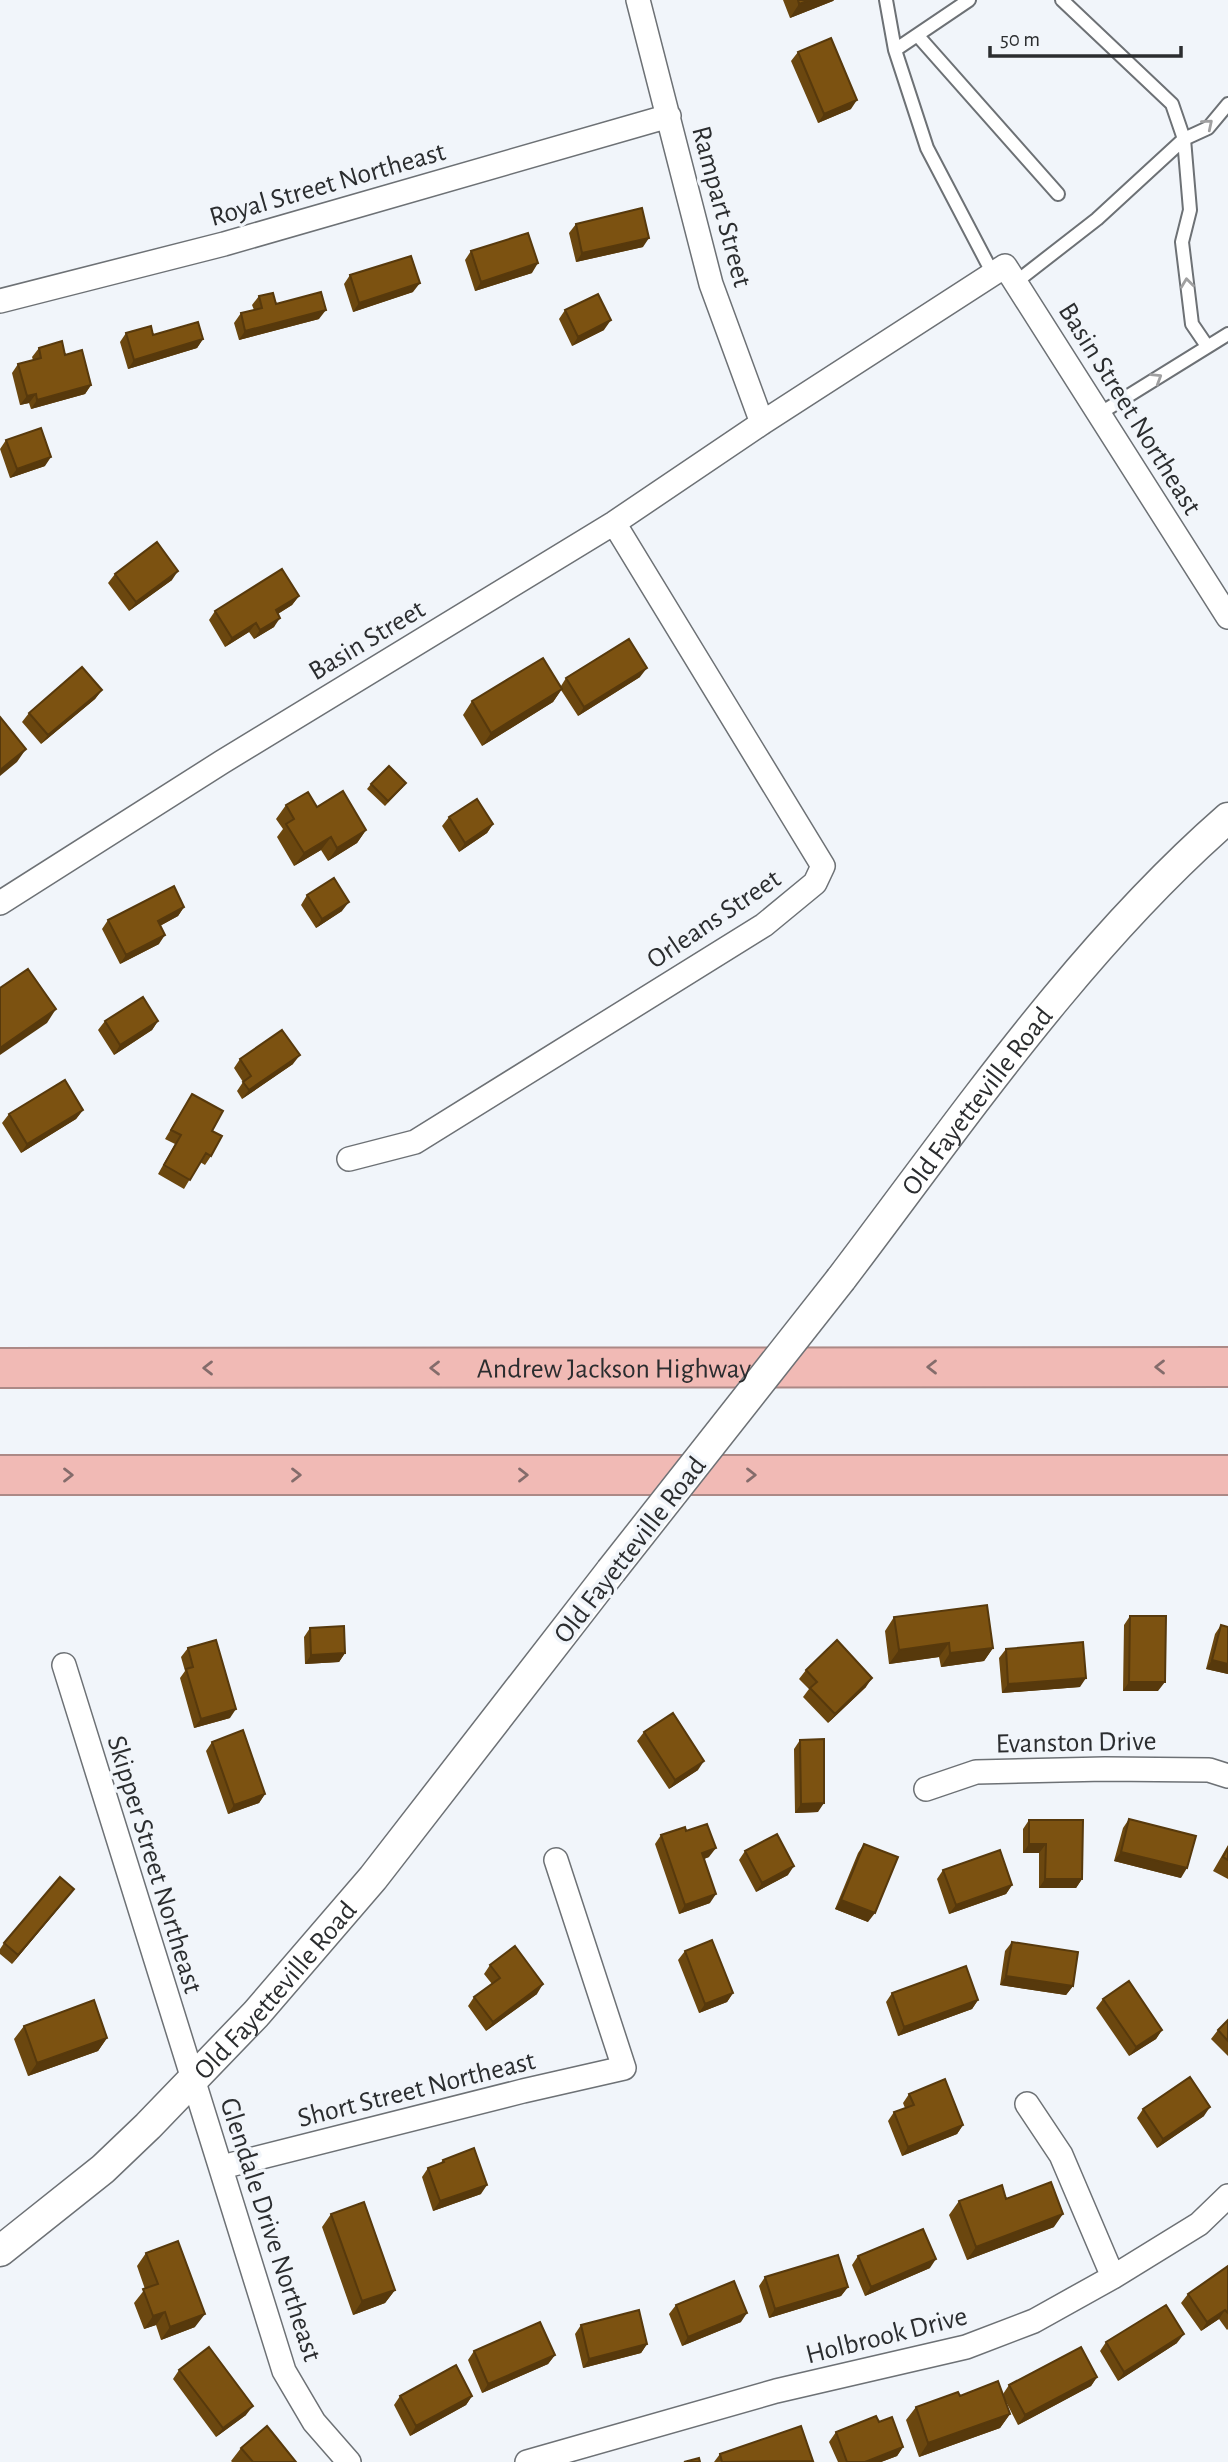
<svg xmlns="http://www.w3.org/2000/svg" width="1228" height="2462" viewBox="0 0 1228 2462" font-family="'Alegreya Sans',sans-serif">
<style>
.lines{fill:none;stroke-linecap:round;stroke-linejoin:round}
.service-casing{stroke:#6d7175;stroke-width:16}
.minor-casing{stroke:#6d7175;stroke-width:26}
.tertiary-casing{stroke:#6d7175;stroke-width:33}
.motorway-casing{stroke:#ac8986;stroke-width:42}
.service{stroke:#fff;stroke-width:12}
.minor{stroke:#fff;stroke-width:23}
.tertiary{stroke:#fff;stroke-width:30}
.motorway{stroke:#f1bab5;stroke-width:38}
.tertiary-bridge-casing{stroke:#6d7175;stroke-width:33;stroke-linecap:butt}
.tertiary-bridge{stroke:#fff;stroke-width:30}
.wall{fill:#6b470f}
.shaded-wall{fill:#57390c}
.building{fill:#7c5211;stroke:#57390c;stroke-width:2}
.oneway{stroke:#a0a0a1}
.oneway2{stroke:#846c6b}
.labels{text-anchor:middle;stroke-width:7;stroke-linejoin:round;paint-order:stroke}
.street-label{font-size:28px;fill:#2b2d2f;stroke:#f1f5fa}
</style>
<rect width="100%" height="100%" fill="#f1f5fa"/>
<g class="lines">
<defs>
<path id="service" d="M 886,0 L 895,50
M 969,0 L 895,50 L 927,148 L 993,274
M 1062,0 L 1172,104 L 1184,139 L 1190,210 L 1182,242 L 1192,324 L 1207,346
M 918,36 L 1058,194
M 1016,282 L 1097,219 L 1184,139 L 1208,128 L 1228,104
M 1099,414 L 1228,334"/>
<path id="minor" d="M 638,0 L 711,284 L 762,423
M 0,301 L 224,244 L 669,116
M 0,903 L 222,762 L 614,523 L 762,423 L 1005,266 L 1228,617
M 349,1159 L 415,1142 L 764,925 L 815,883 L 823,866 L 614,523
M 64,1665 L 284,2371 L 314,2422 L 349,2462
M 926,1789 L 976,1772 L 1105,1769 L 1209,1770 L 1228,1776
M 1027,2104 L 1061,2155 L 1113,2277
M 222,2167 L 523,2091 L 624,2068 L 556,1860
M 527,2462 L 776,2391 L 966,2347 L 1034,2321 L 1113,2277 L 1199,2224 L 1228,2196"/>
<g id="tertiary">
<path id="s1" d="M 841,1279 C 961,1121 1078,949 1228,818"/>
<path id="s2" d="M 0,2251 L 103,2169 L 148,2126 L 256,2014 L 373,1878 L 611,1571"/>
</g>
<g id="motorway">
<path id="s3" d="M 0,1368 L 1228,1367"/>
<path d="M 0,1475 L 1228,1475"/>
</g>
</defs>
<!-- service casing -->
<use href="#service" class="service-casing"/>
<!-- minor casing -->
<use href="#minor" class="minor-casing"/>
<!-- tertiary casing -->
<use href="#tertiary" class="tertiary-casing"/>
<!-- motorway casing -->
<use href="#motorway" class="motorway-casing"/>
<!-- service -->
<use href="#service" class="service"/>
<!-- minor -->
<use href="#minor" class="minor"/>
<!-- tertiary -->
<use href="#tertiary" class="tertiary"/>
<!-- motorway -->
<use href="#motorway" class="motorway"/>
<defs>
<path id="tertiary-bridge" d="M 611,1571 L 841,1279"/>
</defs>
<!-- tertiary-bridge casing -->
<use href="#tertiary-bridge" class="tertiary-bridge-casing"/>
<!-- tertiary-bridge -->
<use href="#tertiary-bridge" class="tertiary-bridge"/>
</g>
<!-- wall -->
<path class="wall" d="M 783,0 L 834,0 L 833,1 L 790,18 Z
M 798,52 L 851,109 L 818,123 L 791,61 Z
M 576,224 L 643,247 L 576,262 L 569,233 Z
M 471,251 L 532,273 L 475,291 L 465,260 Z
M 350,275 L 413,292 L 353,312 L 344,284 Z
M 259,296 L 276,304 L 319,319 L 239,340 L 234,323 L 241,313 L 254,310 L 252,305 Z
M 565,310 L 604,330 L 572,346 L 559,319 Z
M 126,333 L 153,335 L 203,339 L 197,348 L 128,369 L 120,342 Z
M 39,348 L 65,355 L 91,385 L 85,394 L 31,409 L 29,403 L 20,405 L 12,373 L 18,364 L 33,360 L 32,357 Z
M 6,440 L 45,466 L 10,478 L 0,449 Z
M 115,574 L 172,580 L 129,611 L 108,583 Z
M 299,596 L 292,605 L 278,614 L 274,627 L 254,639 L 249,632 L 225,647 L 209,620 L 215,611 Z
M 640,677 L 578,716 L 561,690 L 553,702 L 482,746 L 463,715 L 472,701 L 561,686 L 566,678 Z
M 102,690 L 95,699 L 41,744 L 22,722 L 29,713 Z
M 371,784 L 403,787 L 385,806 L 367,789 Z
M 286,805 L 317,807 L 366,830 L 357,843 L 328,861 L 321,850 L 294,866 L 277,837 L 283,829 L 276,819 Z
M 449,817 L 493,824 L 487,833 L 459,852 L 442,826 Z
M 307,895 L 342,911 L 316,928 L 301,905 Z
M 184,907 L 178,916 L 160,926 L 159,944 L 120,964 L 102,929 L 108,920 Z
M 105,1021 L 158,1021 L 152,1030 L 114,1055 L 98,1030 Z
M 240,1059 L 293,1064 L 242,1099 L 237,1091 L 243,1082 L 234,1068 Z
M 192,1094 L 212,1131 L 211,1156 L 205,1165 L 200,1162 L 184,1189 L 158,1174 L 175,1144 L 165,1139 Z
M 83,1110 L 76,1119 L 21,1153 L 2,1123 L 9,1114 Z
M 1130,1616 L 1158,1691 L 1123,1691 L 1124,1625 Z
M 894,1617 L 993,1648 L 984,1661 L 941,1667 L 939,1657 L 889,1664 L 885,1631 Z
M 1221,1625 L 1228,1674 L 1206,1669 L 1215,1634 Z
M 310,1628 L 345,1653 L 339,1662 L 305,1664 L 304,1637 Z
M 188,1648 L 230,1718 L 194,1728 L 180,1678 L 185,1671 L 181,1657 Z
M 1006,1649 L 1080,1687 L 1002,1693 L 999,1658 Z
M 806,1670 L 866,1687 L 828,1723 L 803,1697 L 809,1689 L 799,1679 Z
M 644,1732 L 698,1770 L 669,1789 L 637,1741 Z
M 800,1740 L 818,1812 L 795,1813 L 794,1749 Z
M 212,1742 L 265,1794 L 259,1803 L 228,1814 L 206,1751 Z
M 1129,1819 L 1181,1878 L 1114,1861 L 1123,1828 Z
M 1029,1820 L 1082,1879 L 1076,1888 L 1039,1888 L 1039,1853 L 1023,1853 L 1023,1829 Z
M 686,1831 L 709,1857 L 704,1859 L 710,1903 L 679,1914 L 655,1844 L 661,1835 Z
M 864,1844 L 868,1922 L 835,1909 L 858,1853 Z
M 1228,1845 L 1228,1879 L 1213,1871 Z
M 745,1851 L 788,1875 L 756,1892 L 739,1860 Z
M 943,1870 L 1012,1885 L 1006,1894 L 949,1914 L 937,1879 Z
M 67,1898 L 12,1964 L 0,1954 L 0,1949 L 4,1943 Z
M 1012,1942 L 1073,1986 L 1066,1995 L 1000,1985 L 1005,1951 Z
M 685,1951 L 733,1993 L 727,2002 L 699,2013 L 678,1960 Z
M 490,1965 L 537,1994 L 486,2031 L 468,2006 L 474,1997 L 492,1984 L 484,1974 Z
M 892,1993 L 978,2000 L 972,2009 L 898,2036 L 886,2002 Z
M 1103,1999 L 1162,2030 L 1156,2039 L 1129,2056 L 1096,2008 Z
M 1228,2020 L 1228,2056 L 1211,2039 L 1218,2030 Z
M 24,2026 L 107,2038 L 98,2051 L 28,2076 L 14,2039 Z
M 909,2094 L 963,2125 L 957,2134 L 902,2156 L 888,2121 L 894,2112 L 905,2108 L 903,2103 Z
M 1143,2109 L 1204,2116 L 1157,2148 L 1137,2118 Z
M 443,2160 L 481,2194 L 433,2211 L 422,2177 L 428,2168 L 440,2164 Z
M 1006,2199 L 1054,2227 L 967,2260 L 949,2215 L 959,2201 Z
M 331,2214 L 395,2290 L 385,2303 L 353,2315 L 322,2227 Z
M 146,2253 L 195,2327 L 161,2340 L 156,2325 L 144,2329 L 134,2303 L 145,2289 L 137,2266 Z
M 858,2256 L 930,2268 L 865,2296 L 852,2265 Z
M 1228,2266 L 1228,2329 L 1227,2330 L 1219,2319 L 1201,2331 L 1181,2303 L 1188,2294 Z
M 765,2277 L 848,2287 L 841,2296 L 769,2318 L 759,2286 Z
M 676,2305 L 741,2322 L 682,2346 L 669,2314 Z
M 581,2325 L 647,2344 L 641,2353 L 583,2368 L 575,2334 Z
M 1106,2342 L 1177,2343 L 1118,2381 L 1100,2351 Z
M 474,2351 L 555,2355 L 548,2364 L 482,2393 L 468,2360 Z
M 179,2370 L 246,2415 L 216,2437 L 173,2379 Z
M 1097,2377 L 1091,2386 L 1018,2425 L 1003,2396 L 1010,2414 L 1000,2428 L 919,2457 L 906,2420 L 916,2407 L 960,2396 L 1003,2394 L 1009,2385 Z
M 400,2396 L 472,2396 L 466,2405 L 410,2436 L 394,2405 Z
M 879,2422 L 903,2447 L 897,2456 L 881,2462 L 838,2462 L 829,2442 L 836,2432 Z
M 241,2448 L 296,2462 L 232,2462 L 231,2461 Z
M 720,2454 L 813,2461 L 714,2462 Z"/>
<!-- shaded-wall -->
<path class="shaded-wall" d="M 810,0 L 834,0 L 833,1 L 790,18 L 799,4 Z
M 857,100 L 851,109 L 818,123 L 824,114 Z
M 649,238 L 643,247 L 576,262 L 582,253 Z
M 538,263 L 532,273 L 475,291 L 481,282 Z
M 420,283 L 413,292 L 353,312 L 359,303 Z
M 326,310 L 319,319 L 239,340 L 245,331 Z
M 611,320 L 604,330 L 572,346 L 578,337 Z
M 203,339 L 197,348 L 128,369 L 134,360 Z
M 91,385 L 85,394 L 31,409 L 37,400 Z
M 36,394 L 29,403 L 20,405 L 27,396 Z
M 51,457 L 45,466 L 10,478 L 17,469 Z
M 178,571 L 172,580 L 129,611 L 136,602 Z
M 299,596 L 292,605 L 269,619 L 276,610 Z
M 280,618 L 274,627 L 254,639 L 260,630 Z
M 256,623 L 249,632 L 225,647 L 232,638 Z
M 647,668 L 640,677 L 578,716 L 584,707 Z
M 562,689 L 553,702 L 482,746 L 491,733 Z
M 102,690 L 95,699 L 41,744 L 48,735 Z
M 26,749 L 17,762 L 0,776 L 0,770 Z
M 493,824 L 487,833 L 459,852 L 465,843 Z
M 366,830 L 357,843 L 328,861 L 337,848 Z
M 331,837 L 321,850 L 294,866 L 304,853 Z
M 349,902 L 342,911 L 316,928 L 322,919 Z
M 184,907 L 178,916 L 152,930 L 158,921 Z
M 165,935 L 159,944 L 120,964 L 126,955 Z
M 56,1009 L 47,1023 L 0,1055 L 0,1048 Z
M 158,1021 L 152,1030 L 114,1055 L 120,1045 Z
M 300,1055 L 293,1064 L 242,1099 L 249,1090 Z
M 83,1110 L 76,1119 L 21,1153 L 27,1144 Z
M 949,1643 L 939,1657 L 889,1664 L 899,1650 Z
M 993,1648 L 984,1661 L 941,1667 L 950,1653 Z
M 345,1653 L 339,1662 L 305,1664 L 311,1655 Z
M 1212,1660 L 1228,1664 L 1228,1674 L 1206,1669 Z
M 872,1678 L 866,1687 L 828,1723 L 835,1714 Z
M 1086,1678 L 1080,1687 L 1002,1693 L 1008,1684 Z
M 1129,1682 L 1165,1682 L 1158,1691 L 1123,1691 Z
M 236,1709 L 230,1718 L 194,1728 L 201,1719 Z
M 704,1761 L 698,1770 L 669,1789 L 675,1780 Z
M 265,1794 L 259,1803 L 228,1814 L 234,1805 Z
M 824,1803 L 818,1812 L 795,1813 L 801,1804 Z
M 1029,1844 L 1046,1844 L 1039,1853 L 1023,1853 Z
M 716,1848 L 709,1857 L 695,1862 L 702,1853 Z
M 1121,1852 L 1187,1868 L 1181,1878 L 1114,1861 Z
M 794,1866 L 788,1875 L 756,1892 L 762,1883 Z
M 1045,1879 L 1082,1879 L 1076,1888 L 1039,1888 Z
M 1012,1885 L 1006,1894 L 949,1914 L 956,1905 Z
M 74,1889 L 67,1898 L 12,1964 L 18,1955 Z
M 716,1894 L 710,1903 L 679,1914 L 685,1905 Z
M 841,1900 L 875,1913 L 868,1922 L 835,1909 Z
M 1006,1976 L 1073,1986 L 1066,1995 L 1000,1985 Z
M 543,1984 L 537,1994 L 486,2031 L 493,2022 Z
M 733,1993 L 727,2002 L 699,2013 L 705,2004 Z
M 978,2000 L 972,2009 L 898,2036 L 904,2027 Z
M 1162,2030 L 1156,2039 L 1129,2056 L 1136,2047 Z
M 107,2038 L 98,2051 L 28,2076 L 37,2063 Z
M 1210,2107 L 1204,2116 L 1157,2148 L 1163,2139 Z
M 963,2125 L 957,2134 L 902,2156 L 908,2147 Z
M 487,2185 L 481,2194 L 433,2211 L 440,2201 Z
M 1063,2214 L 1054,2227 L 967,2260 L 976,2247 Z
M 936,2259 L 930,2268 L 865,2296 L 871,2287 Z
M 848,2287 L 841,2296 L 769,2318 L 775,2309 Z
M 395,2290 L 385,2303 L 353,2315 L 362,2301 Z
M 1225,2310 L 1219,2319 L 1201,2331 L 1207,2322 Z
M 165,2312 L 156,2325 L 144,2329 L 153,2316 Z
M 747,2313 L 741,2322 L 682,2346 L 688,2337 Z
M 205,2314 L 195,2327 L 161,2340 L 170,2327 Z
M 1184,2334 L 1177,2343 L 1118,2381 L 1124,2372 Z
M 647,2344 L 641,2353 L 583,2368 L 589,2359 Z
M 555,2355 L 548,2364 L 482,2393 L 488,2384 Z
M 1097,2377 L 1091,2386 L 1018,2425 L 1025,2415 Z
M 472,2396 L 466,2405 L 410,2436 L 416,2426 Z
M 253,2406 L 246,2415 L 216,2437 L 223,2428 Z
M 1010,2414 L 1000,2428 L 919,2457 L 928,2443 Z
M 903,2447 L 897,2456 L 881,2462 L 865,2462 Z"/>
<!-- building -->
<path class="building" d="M 798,0 L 810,0 L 799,4 Z
M 831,38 L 857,100 L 824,114 L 798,52 Z
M 642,208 L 649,238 L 582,253 L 576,224 Z
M 528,233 L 538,263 L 481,282 L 471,251 Z
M 411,256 L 420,283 L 359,303 L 350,275 Z
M 321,292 L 326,310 L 245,331 L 241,313 L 262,308 L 259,296 L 273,293 L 276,304 Z
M 598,294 L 611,320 L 578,337 L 565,310 Z
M 198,322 L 203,339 L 134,360 L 126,333 L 151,326 L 153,335 Z
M 62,341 L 65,355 L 82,350 L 91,385 L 37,400 L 36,394 L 27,396 L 18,364 L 41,358 L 39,348 Z
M 41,428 L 51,457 L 17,469 L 6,440 Z
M 157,542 L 178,571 L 136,602 L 115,574 Z
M 282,569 L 299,596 L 276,610 L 280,618 L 260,630 L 256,623 L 232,638 L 215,611 Z
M 629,639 L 647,668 L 584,707 L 566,678 Z
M 543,658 L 562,689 L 491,733 L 472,701 Z
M 82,667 L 102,690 L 48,735 L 29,713 Z
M 0,717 L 26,749 L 0,770 Z
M 389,766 L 406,783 L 388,801 L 371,784 Z
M 343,791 L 366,830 L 337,848 L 331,837 L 304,853 L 286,824 L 294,819 L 286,805 L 308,792 L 317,807 Z
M 477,799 L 493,824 L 465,843 L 449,817 Z
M 334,878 L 349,902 L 322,919 L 307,895 Z
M 174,886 L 184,907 L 158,921 L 165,935 L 126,955 L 108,920 Z
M 28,969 L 56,1009 L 0,1048 L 0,988 Z
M 143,997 L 158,1021 L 120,1045 L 105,1021 Z
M 282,1030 L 300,1055 L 249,1090 L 243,1082 L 251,1076 L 240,1059 Z
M 65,1080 L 83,1110 L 27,1144 L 9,1114 Z
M 192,1094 L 223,1111 L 212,1131 L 222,1136 L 211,1156 L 206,1153 L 190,1180 L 164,1165 L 181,1135 L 171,1130 Z
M 987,1605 L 993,1648 L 950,1653 L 949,1643 L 899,1650 L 894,1617 Z
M 1130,1616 L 1166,1616 L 1165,1682 L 1129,1682 Z
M 1221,1625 L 1228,1627 L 1228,1664 L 1212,1660 Z
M 344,1626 L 345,1653 L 311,1655 L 310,1628 Z
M 216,1640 L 236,1709 L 201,1719 L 186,1669 L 193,1667 L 188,1648 Z
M 837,1640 L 872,1678 L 835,1714 L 810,1688 L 817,1682 L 806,1670 Z
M 1083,1642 L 1086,1678 L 1008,1684 L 1006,1649 Z
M 673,1713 L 704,1761 L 675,1780 L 644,1732 Z
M 243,1730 L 265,1794 L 234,1805 L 212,1742 Z
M 824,1739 L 824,1803 L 801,1804 L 800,1740 Z
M 1129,1819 L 1196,1836 L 1187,1868 L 1121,1852 Z
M 1029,1820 L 1083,1820 L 1082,1879 L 1045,1879 L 1046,1844 L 1029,1844 Z
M 707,1824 L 716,1848 L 702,1853 L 716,1894 L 685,1905 L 661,1835 L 685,1827 L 686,1831 Z
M 777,1834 L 794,1866 L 762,1883 L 745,1851 Z
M 864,1844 L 898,1857 L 875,1913 L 841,1900 Z
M 1228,1848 L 1228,1860 L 1223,1857 Z
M 1000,1850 L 1012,1885 L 956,1905 L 943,1870 Z
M 60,1877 L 74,1889 L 18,1955 L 4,1943 Z
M 712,1940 L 733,1993 L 705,2004 L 685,1951 Z
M 1012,1942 L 1078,1952 L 1073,1986 L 1006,1976 Z
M 515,1946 L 543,1984 L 493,2022 L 474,1997 L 500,1978 L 490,1965 Z
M 966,1966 L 978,2000 L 904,2027 L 892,1993 Z
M 1129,1981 L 1162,2030 L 1136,2047 L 1103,1999 Z
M 94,2000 L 107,2038 L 37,2063 L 24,2026 Z
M 1228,2020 L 1228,2041 L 1218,2030 Z
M 1190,2077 L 1210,2107 L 1163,2139 L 1143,2109 Z
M 945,2079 L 963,2125 L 908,2147 L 894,2112 L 914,2105 L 909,2094 Z
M 474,2148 L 487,2185 L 440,2201 L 428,2168 L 444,2162 L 443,2160 Z
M 1051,2182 L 1063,2214 L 976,2247 L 959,2201 L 1002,2185 L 1006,2199 Z
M 364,2202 L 395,2290 L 362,2301 L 331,2214 Z
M 923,2229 L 936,2259 L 871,2287 L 858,2256 Z
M 178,2241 L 205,2314 L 170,2327 L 165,2312 L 153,2316 L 143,2289 L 158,2284 L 146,2253 Z
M 838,2255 L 848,2287 L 775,2309 L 765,2277 Z
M 1228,2266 L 1228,2313 L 1225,2310 L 1207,2322 L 1188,2294 Z
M 734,2281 L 747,2313 L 688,2337 L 676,2305 Z
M 1166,2305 L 1184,2334 L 1124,2372 L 1106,2342 Z
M 639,2310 L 647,2344 L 589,2359 L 581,2325 Z
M 540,2322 L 555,2355 L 488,2384 L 474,2351 Z
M 209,2347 L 253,2406 L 223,2428 L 179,2370 Z
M 1081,2347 L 1097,2377 L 1025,2415 L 1009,2385 Z
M 456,2365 L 472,2396 L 416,2426 L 400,2396 Z
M 998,2381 L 1010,2414 L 928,2443 L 916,2407 L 958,2392 L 960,2396 Z
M 876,2416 L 879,2422 L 892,2417 L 903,2447 L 865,2462 L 847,2462 L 836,2432 Z
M 267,2426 L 296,2462 L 253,2462 L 241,2448 Z
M 801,2426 L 813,2461 L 722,2462 L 720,2454 Z
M 699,2458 L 700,2462 L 684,2462 Z"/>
<!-- one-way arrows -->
<defs><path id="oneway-chevron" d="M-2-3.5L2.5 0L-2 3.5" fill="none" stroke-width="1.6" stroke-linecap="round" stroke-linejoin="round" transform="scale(1.75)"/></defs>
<g class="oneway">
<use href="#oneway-chevron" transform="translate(1208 124) rotate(-40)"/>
<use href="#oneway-chevron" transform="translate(1187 283) rotate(-97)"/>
<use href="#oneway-chevron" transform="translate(1157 378) rotate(-32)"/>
</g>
<g class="oneway2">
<use href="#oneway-chevron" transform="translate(932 1367) rotate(180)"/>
<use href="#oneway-chevron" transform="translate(1160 1367) rotate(180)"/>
<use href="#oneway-chevron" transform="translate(208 1368) rotate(180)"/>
<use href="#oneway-chevron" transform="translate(435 1368) rotate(180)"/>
<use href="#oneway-chevron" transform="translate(68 1475)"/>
<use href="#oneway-chevron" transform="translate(296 1475)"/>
<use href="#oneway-chevron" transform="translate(523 1475)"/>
<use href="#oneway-chevron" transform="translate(751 1475)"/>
</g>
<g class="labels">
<!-- street labels -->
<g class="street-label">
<text transform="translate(327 183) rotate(-16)" y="10">Royal Street Northeast</text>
<text transform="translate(723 206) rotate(75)" y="10">Rampart Street</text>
<text transform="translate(1131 408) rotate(58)" y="10">Basin Street Northeast</text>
<text transform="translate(366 639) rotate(-31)" y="10">Basin Street</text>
<text transform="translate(713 918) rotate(-34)" y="10">Orleans Street</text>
<text dy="10" stroke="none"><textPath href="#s1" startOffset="224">Old Fayetteville Road</textPath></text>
<text dy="10" stroke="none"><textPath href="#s3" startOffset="614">Andrew Jackson Highway</textPath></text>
<text transform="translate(629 1549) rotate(-52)" y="10">Old Fayetteville Road</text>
<text transform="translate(1076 1741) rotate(-1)" y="10">Evanston Drive</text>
<text transform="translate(156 1864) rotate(73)" y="10">Skipper Street Northeast</text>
<text dy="10" stroke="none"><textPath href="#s2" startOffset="380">Old Fayetteville Road</textPath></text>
<text transform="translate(416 2088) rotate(-14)" y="10">Short Street Northeast</text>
<text transform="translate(272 2229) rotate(72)" y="10">Glendale Drive Northeast</text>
<text transform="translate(886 2334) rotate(-14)" y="10">Holbrook Drive</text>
</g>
</g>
<!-- scale -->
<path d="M990 46v10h191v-10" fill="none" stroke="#2b2d2f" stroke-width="3.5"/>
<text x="1000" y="46" font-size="21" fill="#2b2d2f" stroke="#f1f5fa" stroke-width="5" paint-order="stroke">50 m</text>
</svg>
